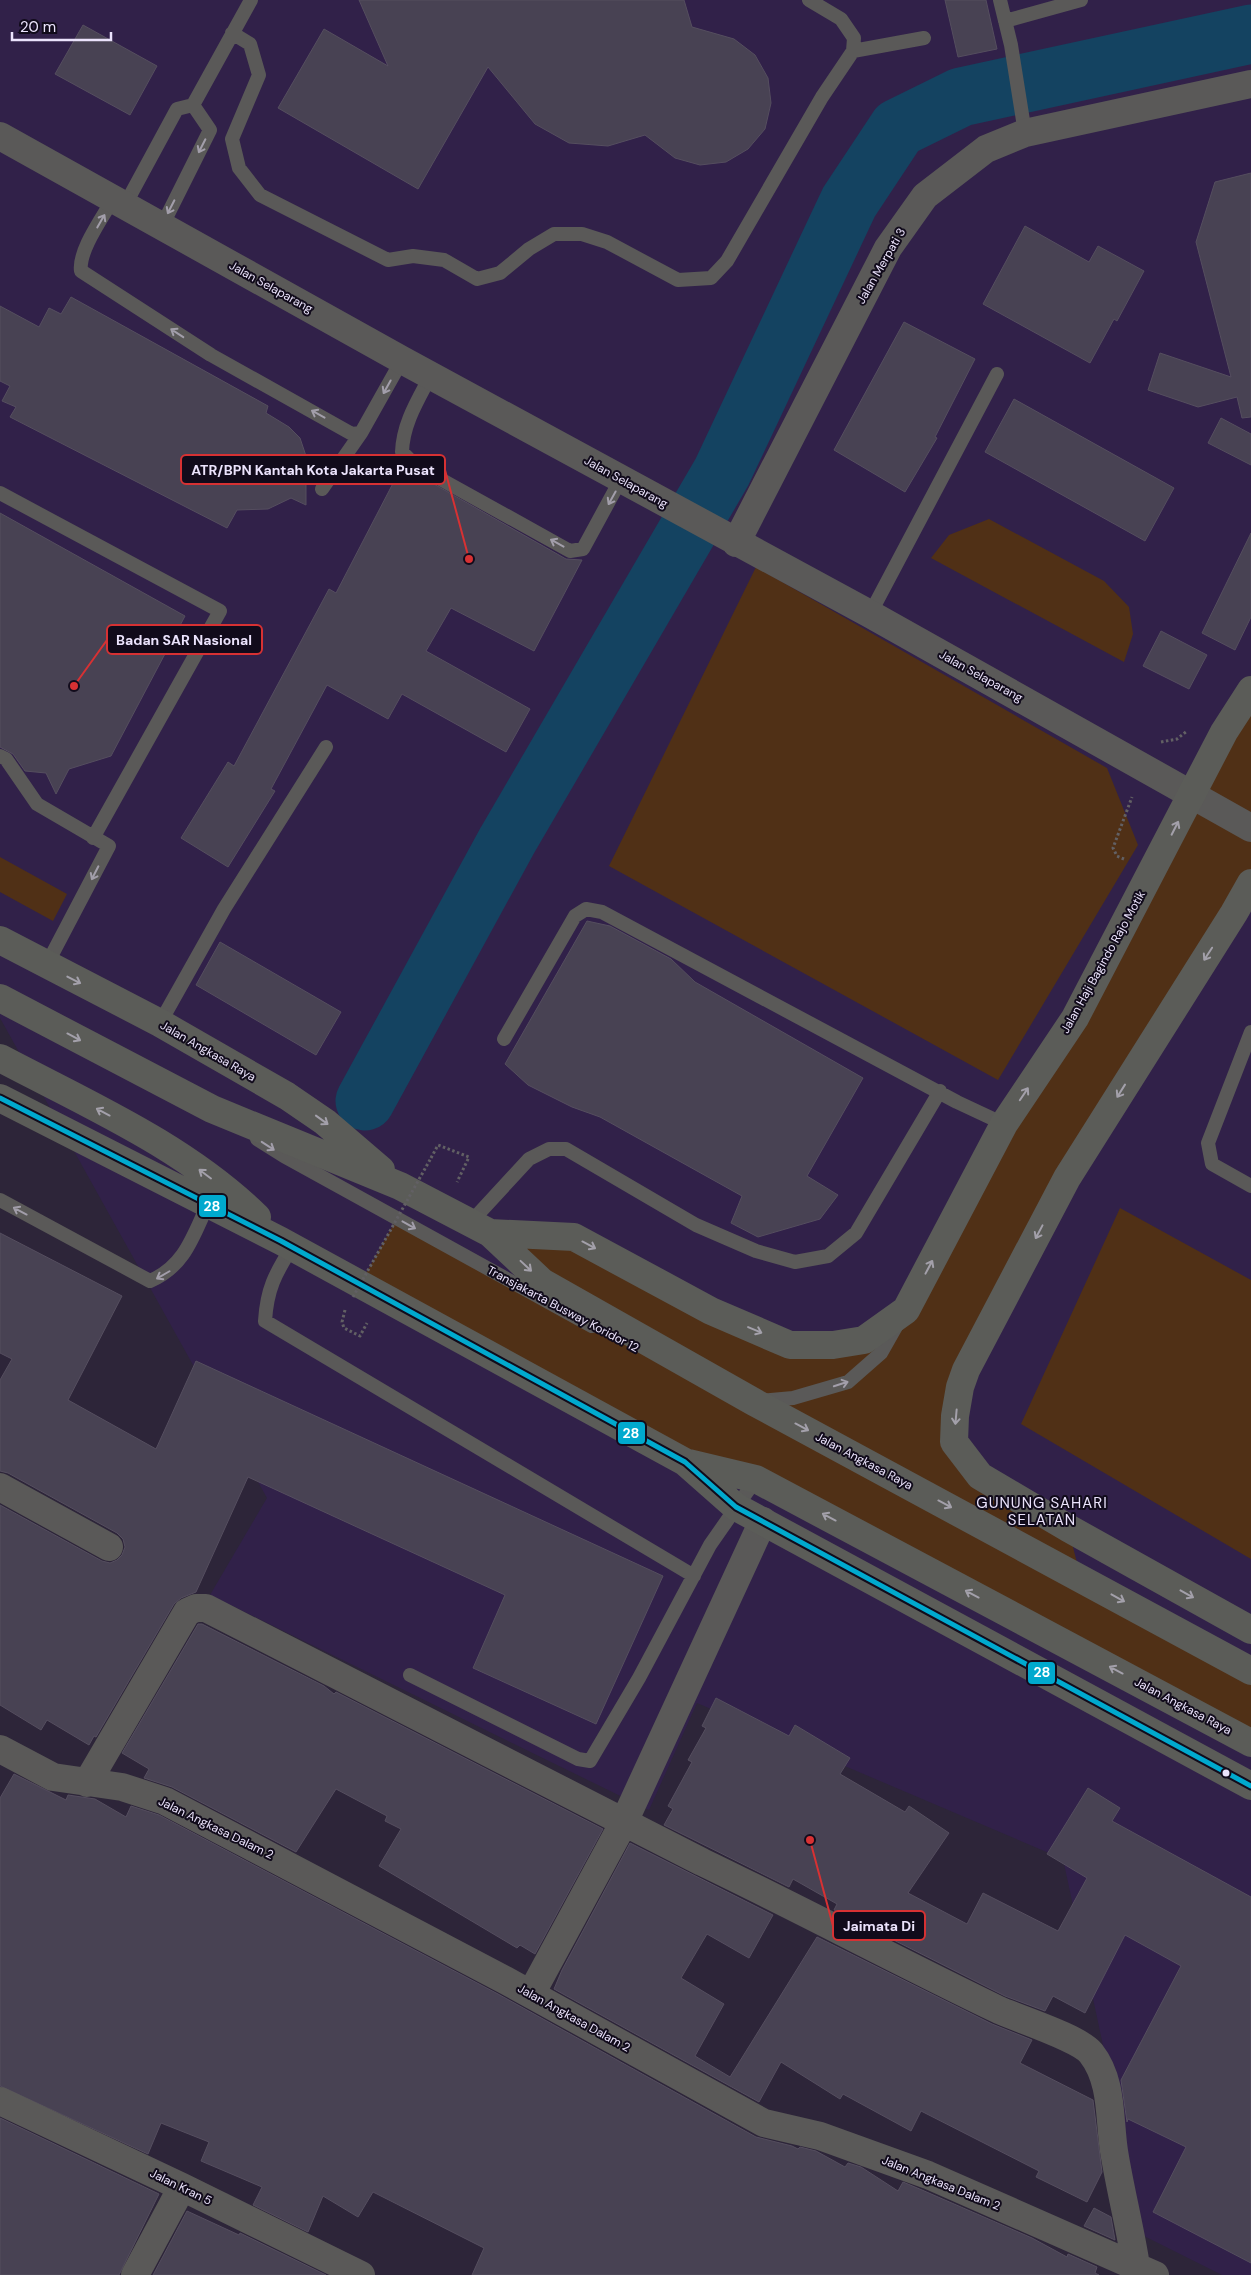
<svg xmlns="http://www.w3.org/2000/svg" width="1251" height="2275" viewBox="0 0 1251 2275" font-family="'DM Sans',sans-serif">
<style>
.built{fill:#312149}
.green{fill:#503016}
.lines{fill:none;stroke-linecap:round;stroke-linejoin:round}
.river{stroke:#144361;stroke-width:59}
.building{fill:#484253;stroke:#554e5f}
.path{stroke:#626064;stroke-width:3;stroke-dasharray:2.5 2.5;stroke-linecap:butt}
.lane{stroke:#5a5958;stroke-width:14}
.street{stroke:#5a5958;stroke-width:28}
.secondary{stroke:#5b5c58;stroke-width:28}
.path-bridge{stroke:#626064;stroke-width:3;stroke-dasharray:2.5 2.5;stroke-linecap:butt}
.bus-1-casing{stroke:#110b1b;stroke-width:9}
.bus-1{stroke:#00a9ce;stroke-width:5}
.oneway{stroke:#a29eaa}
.oneway2{stroke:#a3a0aa}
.bus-dot{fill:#ebe3fc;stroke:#110b1b;stroke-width:2}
.labels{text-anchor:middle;stroke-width:4;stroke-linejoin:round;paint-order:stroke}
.street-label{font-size:12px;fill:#ebe3fc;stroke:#110b1b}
.quarter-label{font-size:15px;letter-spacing:1px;fill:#ebe3fc;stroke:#110b1b}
.leader{fill:none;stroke:#d73133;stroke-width:2}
.callout-dot{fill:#d73133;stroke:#110b1b;stroke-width:2}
.callout{fill:#110b1b;stroke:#d73133;stroke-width:2}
.callout-label{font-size:14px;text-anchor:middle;font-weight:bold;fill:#ebe3fc}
.line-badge{stroke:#110b1b;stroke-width:2}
.badge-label{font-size:14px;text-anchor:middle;font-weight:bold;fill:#fff}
</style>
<rect width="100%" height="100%" fill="#2d2539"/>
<!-- built -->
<path class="built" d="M 0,0 L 1251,0 L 1251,2275 L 1222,2275 L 1144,2236 L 1063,1859 L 697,1703 L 649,1810 L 210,1595 L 267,1498 L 0,1018 Z"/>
<!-- green -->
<path class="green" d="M 989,519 L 1104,581 L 1129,607 L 1133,634 L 1124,662 L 931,558 L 949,535 Z
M 756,567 L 1107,768 L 1138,845 L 998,1080 L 609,866 Z
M 1251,691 L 1251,872 L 960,1387 L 954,1442 L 1068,1528 L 1081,1578 L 1251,1671 L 1251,1743 L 756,1479 L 685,1462 L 360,1284 L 396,1220 L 726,1395 L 542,1282 L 490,1233 L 574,1237 L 711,1311 L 833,1345 L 906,1310 Z
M 0,857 L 67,894 L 53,921 L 0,892 Z
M 1120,1208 L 1251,1280 L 1251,1559 L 1021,1424 Z"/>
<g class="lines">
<!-- river -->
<path class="river" d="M 365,1101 L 507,841 L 722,472 L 849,202 L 898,128 L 961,97 L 1251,34"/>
</g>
<!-- building -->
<path class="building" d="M 359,0 L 684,0 L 692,27 L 734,39 L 755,55 L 768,78 L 771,103 L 765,129 L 748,149 L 726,162 L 700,165 L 675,158 L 645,135 L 608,146 L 569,143 L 535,124 L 488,67 L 418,189 L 278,108 L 324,29 L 388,66 Z
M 945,0 L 986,0 L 997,49 L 958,57 Z
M 83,25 L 157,66 L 130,115 L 55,74 Z
M 1251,173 L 1251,417 L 1242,418 L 1237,397 L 1198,407 L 1148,390 L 1160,353 L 1231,377 L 1196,242 L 1215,182 Z
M 1025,226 L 1089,262 L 1098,246 L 1144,271 L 1117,321 L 1114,319 L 1090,363 L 983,304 Z
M 71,297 L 268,406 L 266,413 L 289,427 L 300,438 L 306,456 L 306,505 L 291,498 L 268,509 L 237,510 L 227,528 L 10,417 L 16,407 L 2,401 L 10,386 L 0,381 L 0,306 L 39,327 L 49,308 L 61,314 Z
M 904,322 L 975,359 L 935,437 L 937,438 L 905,492 L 834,450 Z
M 1014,399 L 1174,488 L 1145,541 L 985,452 Z
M 1221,418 L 1251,434 L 1251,465 L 1208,443 Z
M 402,466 L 566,559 L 582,560 L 534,651 L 451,608 L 426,651 L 530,709 L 506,752 L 402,694 L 388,719 L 327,685 L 271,789 L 275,791 L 228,867 L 181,838 L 228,762 L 234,766 L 329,589 L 336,593 Z
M 0,513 L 185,616 L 111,756 L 69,769 L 56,794 L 46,773 L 25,771 L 13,754 L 0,747 Z
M 1251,533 L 1251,617 L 1235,650 L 1202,633 Z
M 1161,631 L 1207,655 L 1189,689 L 1143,666 Z
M 587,921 L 610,926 L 671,959 L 695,982 L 863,1078 L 807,1176 L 838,1195 L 820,1219 L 758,1237 L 731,1223 L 742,1196 L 600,1117 L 572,1107 L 528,1085 L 505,1064 Z
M 220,942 L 341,1012 L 316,1055 L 196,985 Z
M 0,1233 L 122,1296 L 68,1400 L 156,1449 L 196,1361 L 663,1576 L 596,1724 L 473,1668 L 505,1595 L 248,1477 L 196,1592 L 181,1598 L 174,1604 L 96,1737 L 94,1736 L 89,1745 L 47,1720 L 41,1730 L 0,1705 L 0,1505 L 102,1561 L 110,1563 L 117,1560 L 122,1555 L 125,1547 L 123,1539 L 117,1533 L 8,1473 L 0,1471 L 0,1380 L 12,1359 L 0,1353 Z
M 198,1624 L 202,1624 L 324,1686 L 334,1694 L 336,1692 L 603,1829 L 535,1954 L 520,1945 L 517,1948 L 379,1866 L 401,1829 L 385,1821 L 387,1816 L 336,1789 L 296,1852 L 172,1787 L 144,1778 L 149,1769 L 122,1753 Z
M 716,1698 L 789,1736 L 795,1725 L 850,1758 L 840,1774 L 905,1812 L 909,1806 L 949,1833 L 908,1893 L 967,1924 L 983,1893 L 1058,1931 L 1087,1878 L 1047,1854 L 1088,1788 L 1120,1808 L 1112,1821 L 1251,1897 L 1251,2263 L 1153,2212 L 1186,2147 L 1128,2119 L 1127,2122 L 1121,2080 L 1181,1966 L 1125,1935 L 1085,2013 L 1053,1996 L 1045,2011 L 1005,1996 L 834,1910 L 837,1904 L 793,1879 L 789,1887 L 664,1825 L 673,1809 L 668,1806 L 692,1762 L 688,1760 L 706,1728 L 702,1726 Z
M 14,1774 L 66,1800 L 68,1795 L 95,1799 L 126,1817 L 131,1806 L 159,1815 L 498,1994 L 756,2137 L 792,2146 L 798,2149 L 800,2147 L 816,2151 L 845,2167 L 848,2163 L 861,2167 L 898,2191 L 903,2182 L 922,2190 L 1032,2238 L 1067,2257 L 1068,2254 L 1097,2267 L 1095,2273 L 1099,2275 L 472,2275 L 484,2248 L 373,2192 L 358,2217 L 323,2196 L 308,2232 L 253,2205 L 262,2187 L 201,2161 L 209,2142 L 161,2123 L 148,2154 L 0,2086 L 0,1798 Z
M 630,1843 L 773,1915 L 749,1958 L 707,1934 L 681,1978 L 724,2004 L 695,2056 L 730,2077 L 817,1937 L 992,2024 L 1032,2040 L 1020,2063 L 1093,2100 L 1102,2172 L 1087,2202 L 1036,2177 L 1039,2171 L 921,2111 L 911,2131 L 843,2094 L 840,2099 L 781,2062 L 759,2102 L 554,1989 L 562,1970 Z
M 0,2118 L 159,2194 L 119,2275 L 0,2275 Z
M 1094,2208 L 1111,2217 L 1115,2240 L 1084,2226 Z
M 187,2211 L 239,2235 L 240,2233 L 326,2275 L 153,2275 Z"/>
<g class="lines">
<!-- path -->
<path class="path" d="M 1161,742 L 1177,739 L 1187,731
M 1124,859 L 1117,856 L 1113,848 L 1132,797
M 431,1158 L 438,1145 L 469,1157 L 457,1182
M 345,1310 L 342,1322 L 344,1328 L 360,1336 L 367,1323"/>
<!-- lane -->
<path class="lane" d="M 1000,0 L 1011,45 L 1025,133
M 1005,21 L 1081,0
M 232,33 L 250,44 L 259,75 L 232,139 L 239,168 L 260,195 L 388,260 L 413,256 L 444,260 L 477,279 L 500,273 L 529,249 L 554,234 L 582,234 L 607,242 L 678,280 L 711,278 L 727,261 L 822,97 L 853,51 L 854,38 L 841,19 L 809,0
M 853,51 L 924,38
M 113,199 C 103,217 78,251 81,271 L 211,355 L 352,434 L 361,433
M 125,205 L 177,109 L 193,105 L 251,0
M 162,226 L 210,130 L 193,105
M 431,375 C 418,400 403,423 402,452 L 415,465 L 570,551 L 583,549 L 621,479
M 322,489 L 361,433 L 402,360
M 0,493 L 220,611 L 93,838
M 870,614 L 997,374
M 0,756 L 6,759 L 37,804 L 109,846 L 46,966
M 160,1023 L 224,909 L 326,747
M 1251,1032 L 1208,1143 L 1212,1164 L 1251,1186
M 504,1039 L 575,916 L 586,909 L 602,912 L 957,1102 L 1004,1124
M 257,1139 L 284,1156 L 592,1326
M 0,1200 L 150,1281 C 185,1266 193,1236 208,1204
M 470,1223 L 529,1159 L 549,1149 L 566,1149 L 696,1225 L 756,1251 L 795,1262 L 828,1256 L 856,1233 L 940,1091
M 292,1247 C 275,1274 267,1289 265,1321 L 694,1576
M 760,1401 L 793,1398 L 848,1382 L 881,1353 L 898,1323
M 410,1675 L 578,1759 L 590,1761 L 639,1678 L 710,1545 L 756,1479"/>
<!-- street -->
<path class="street" d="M 0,136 L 402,360 L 870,614 L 1251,828
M 736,543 L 888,248 L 925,196 L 986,149 L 1025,133 L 1251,84
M 0,1487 L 109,1547
M 0,1749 L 53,1777 L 122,1787 L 165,1801 L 505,1980 L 764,2123 L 820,2136 L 928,2175 L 1155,2275
M 87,1783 L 187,1612 L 196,1608 L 206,1608 L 702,1862 C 802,1910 899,1962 999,2010 C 1019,2019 1079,2038 1091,2053 C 1113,2081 1109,2118 1114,2151 C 1120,2189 1130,2227 1136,2266
M 531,1994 L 624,1822 L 763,1521
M 0,2101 L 182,2187 L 361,2275
M 135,2275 L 182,2187"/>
<!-- secondary -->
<path class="secondary" d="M 1251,883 L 1234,913 L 1067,1178 L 966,1370 L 960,1387 L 955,1416 L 954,1442 L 980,1476 L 1068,1528 L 1251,1630
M 0,940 L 160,1023 L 287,1096 L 325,1122 L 381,1170
M 0,998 L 212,1109 L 400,1186 L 490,1233 L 542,1282 L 754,1402 L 1251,1671
M 0,1058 C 89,1105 184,1146 257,1217
M 0,1098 L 281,1241 L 685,1462 L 736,1507 L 1251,1786
M 490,1233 L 574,1237 L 711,1311 L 790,1345 L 833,1345 L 864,1340 L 906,1310 L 1004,1124 L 1075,1018 L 1224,732 L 1251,690
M 689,1463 L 756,1479 L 1251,1743"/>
<!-- path-bridge -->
<path class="path-bridge" d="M 353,1297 L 431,1158"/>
<defs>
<path id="bus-1" d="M 0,1098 L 281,1241 L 685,1462 L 736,1507 L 1251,1786"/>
</defs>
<!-- bus-1 casing -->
<use href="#bus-1" class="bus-1-casing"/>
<!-- bus-1 -->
<use href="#bus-1" class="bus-1"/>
</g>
<!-- one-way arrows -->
<defs><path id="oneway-shaft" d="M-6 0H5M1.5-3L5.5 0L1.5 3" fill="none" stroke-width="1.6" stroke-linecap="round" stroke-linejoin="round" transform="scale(1.25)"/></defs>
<g class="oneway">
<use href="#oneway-shaft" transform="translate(202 146) rotate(117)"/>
<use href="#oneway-shaft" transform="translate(171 207) rotate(117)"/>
<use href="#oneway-shaft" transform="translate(101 221) rotate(-60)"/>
<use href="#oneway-shaft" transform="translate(177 333) rotate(-147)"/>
<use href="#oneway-shaft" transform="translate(387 387) rotate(119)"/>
<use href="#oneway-shaft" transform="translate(318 414) rotate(-151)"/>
<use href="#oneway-shaft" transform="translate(612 498) rotate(119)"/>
<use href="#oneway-shaft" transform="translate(557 543) rotate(-151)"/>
<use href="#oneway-shaft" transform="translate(95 873) rotate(117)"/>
<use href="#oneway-shaft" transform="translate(268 1146) rotate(33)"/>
<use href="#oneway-shaft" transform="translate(20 1211) rotate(-152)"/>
<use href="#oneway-shaft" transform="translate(409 1225) rotate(29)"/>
<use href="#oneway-shaft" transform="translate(163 1275) rotate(150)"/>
<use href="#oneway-shaft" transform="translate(841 1384) rotate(-18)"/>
</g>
<g class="oneway2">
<use href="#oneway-shaft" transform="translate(1175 828) rotate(-63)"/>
<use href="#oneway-shaft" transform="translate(1208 954) rotate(123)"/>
<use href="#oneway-shaft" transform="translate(74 980) rotate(27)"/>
<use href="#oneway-shaft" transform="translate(74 1037) rotate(28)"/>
<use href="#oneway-shaft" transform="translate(1121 1091) rotate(122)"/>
<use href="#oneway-shaft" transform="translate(1024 1094) rotate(-56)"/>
<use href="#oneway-shaft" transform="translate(103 1112) rotate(-152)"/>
<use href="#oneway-shaft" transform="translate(322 1120) rotate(36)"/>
<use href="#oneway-shaft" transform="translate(205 1174) rotate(-143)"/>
<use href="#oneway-shaft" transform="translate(1039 1232) rotate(118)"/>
<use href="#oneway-shaft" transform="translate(589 1245) rotate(28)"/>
<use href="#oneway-shaft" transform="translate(526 1266) rotate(43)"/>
<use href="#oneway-shaft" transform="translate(929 1267) rotate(-62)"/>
<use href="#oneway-shaft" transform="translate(755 1330) rotate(23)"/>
<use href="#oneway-shaft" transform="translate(956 1417) rotate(95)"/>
<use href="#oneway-shaft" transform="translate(802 1427) rotate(28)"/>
<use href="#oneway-shaft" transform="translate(945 1504) rotate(28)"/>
<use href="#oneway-shaft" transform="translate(829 1517) rotate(-152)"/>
<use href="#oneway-shaft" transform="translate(972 1594) rotate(-152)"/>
<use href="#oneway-shaft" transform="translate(1187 1594) rotate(29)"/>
<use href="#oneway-shaft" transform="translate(1118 1598) rotate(29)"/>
<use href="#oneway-shaft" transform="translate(1116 1670) rotate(-152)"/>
</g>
<!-- markers -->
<circle class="bus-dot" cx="1226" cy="1773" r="4.5"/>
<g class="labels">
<!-- street labels -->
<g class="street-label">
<text transform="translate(881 266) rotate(-60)" y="4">Jalan Merpati 3</text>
<text transform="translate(271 287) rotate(29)" y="4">Jalan Selaparang</text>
<text transform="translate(626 482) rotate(29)" y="4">Jalan Selaparang</text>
<text transform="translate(981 676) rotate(29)" y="4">Jalan Selaparang</text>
<text transform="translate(1103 962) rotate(-61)" y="4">Jalan Haji Bagindo Rajo Motik</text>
<text transform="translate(208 1051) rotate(30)" y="4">Jalan Angkasa Raya</text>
<text transform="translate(563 1309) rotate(28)" y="4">Transjakarta Busway Koridor 12</text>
<text transform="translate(864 1461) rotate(28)" y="4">Jalan Angkasa Raya</text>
<text transform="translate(1183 1706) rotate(28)" y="4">Jalan Angkasa Raya</text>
<text transform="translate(216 1828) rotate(26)" y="4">Jalan Angkasa Dalam 2</text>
<text transform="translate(574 2018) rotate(29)" y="4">Jalan Angkasa Dalam 2</text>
<text transform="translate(941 2183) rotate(22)" y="4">Jalan Angkasa Dalam 2</text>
<text transform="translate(181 2187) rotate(26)" y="4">Jalan Kran 5</text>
</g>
<!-- quarter labels -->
<g class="quarter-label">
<text x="1042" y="1508">GUNUNG SAHARI<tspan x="1042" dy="17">SELATAN</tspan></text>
</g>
</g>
<!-- callouts -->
<path class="leader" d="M469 559L445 470M74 686L107 640M810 1840L833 1926"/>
<g class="callout-dot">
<circle cx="469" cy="559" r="5"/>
<circle cx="74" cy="686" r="5"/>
<circle cx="810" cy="1840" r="5"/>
</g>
<g class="callout">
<rect x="181" y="455" width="264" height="29" rx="5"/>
<rect x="107" y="625" width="155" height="29" rx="5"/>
<rect x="833" y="1911" width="92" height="29" rx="5"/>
</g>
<g class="callout-label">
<text x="313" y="475">ATR/BPN Kantah Kota Jakarta Pusat</text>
<text x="184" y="645">Badan SAR Nasional</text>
<text x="879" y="1931">Jaimata Di</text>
</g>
<g class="line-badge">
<rect x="198" y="1194" width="29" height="24" rx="5" fill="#00a9ce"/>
<rect x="617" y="1421" width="29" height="24" rx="5" fill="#00a9ce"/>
<rect x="1027" y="1661" width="29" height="24" rx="5" fill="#00a9ce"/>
</g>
<g class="badge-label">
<text x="212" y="1211">28</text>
<text x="631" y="1438">28</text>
<text x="1042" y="1677">28</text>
</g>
<!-- scale -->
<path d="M12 32v8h99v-8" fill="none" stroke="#ebe3fc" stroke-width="2.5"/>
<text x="20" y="32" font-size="15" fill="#ebe3fc" stroke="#110b1b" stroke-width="4" paint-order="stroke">20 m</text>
</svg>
